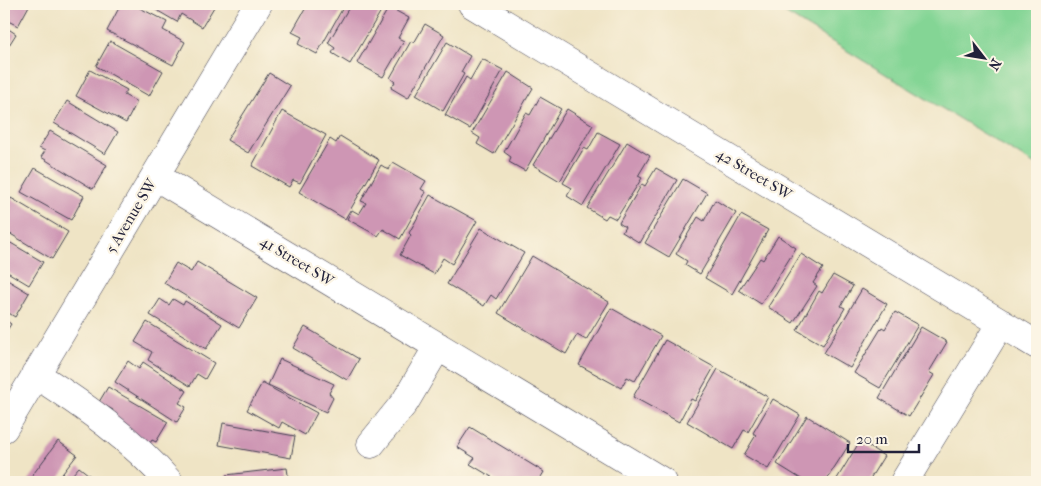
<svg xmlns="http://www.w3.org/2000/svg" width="1041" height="486" viewBox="0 0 1041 486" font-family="'IM FELL French Canon',serif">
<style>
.green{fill:#84d595;stroke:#537c68}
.building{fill:#ce96b4}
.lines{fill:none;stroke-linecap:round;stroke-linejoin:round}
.minor-casing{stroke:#413f50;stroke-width:29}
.minor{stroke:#fff;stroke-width:28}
.labels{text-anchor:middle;stroke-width:4.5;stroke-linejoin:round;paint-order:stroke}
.street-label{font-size:15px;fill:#22223b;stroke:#fcf5e5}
</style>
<rect width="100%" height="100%" fill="#fcf5e5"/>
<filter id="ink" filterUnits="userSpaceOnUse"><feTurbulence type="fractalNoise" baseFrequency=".02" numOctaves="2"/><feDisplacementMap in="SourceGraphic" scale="10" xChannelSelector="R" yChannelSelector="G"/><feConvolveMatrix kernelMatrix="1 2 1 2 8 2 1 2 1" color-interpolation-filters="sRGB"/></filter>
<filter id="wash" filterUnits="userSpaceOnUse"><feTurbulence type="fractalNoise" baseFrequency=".0096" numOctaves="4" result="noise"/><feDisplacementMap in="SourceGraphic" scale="20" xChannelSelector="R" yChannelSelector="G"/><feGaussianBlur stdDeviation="1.12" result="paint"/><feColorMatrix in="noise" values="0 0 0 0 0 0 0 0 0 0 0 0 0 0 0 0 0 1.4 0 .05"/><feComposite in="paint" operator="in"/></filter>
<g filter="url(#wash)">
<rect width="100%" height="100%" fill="#efe4c5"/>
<!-- green -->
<path class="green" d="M 770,4 L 1037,4 L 1037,166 Z"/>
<g id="blocks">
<!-- building -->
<path class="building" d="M 4,4 L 30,4 L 18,26 L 4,19 Z
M 121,4 L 132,4 L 167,22 L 163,30 L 185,42 L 173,65 L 107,31 Z
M 146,4 L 209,4 L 214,7 L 202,27 L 181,14 L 177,22 Z
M 308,4 L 345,4 L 317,54 L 298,44 L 302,37 L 292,32 Z
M 351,4 L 355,6 L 356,4 L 380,4 L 377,8 L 381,11 L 350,64 L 332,53 L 335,48 L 328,43 Z
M 389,7 L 409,18 L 398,38 L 404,41 L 383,77 L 357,63 Z
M 425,24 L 444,35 L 408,98 L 391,88 L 395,82 L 390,78 L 411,41 L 414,43 Z
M 4,26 L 16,34 L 4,53 Z
M 110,41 L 163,71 L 149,96 L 96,66 Z
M 447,42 L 470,56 L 461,72 L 464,74 L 443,111 L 416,95 Z
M 482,59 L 503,70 L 470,129 L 445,115 L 466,77 L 470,80 Z
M 90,70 L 127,90 L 124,95 L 137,102 L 126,123 L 76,96 Z
M 508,72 L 533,88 L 494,154 L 477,144 L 480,138 L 472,133 Z
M 269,73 L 290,86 L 248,153 L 227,140 Z
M 540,97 L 561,109 L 525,171 L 509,162 L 511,157 L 504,152 L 526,113 L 530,115 Z
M 67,101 L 118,132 L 105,154 L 54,123 Z
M 567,109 L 593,125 L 560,181 L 533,165 Z
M 282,111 L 326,135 L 300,183 L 293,180 L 289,187 L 252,166 Z
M 50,131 L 107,165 L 93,189 L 41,157 L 45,151 L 39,148 Z
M 598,132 L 620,144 L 583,206 L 567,196 L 572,188 L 563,183 L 584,148 L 588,150 Z
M 340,136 L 379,160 L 345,219 L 299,192 L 330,139 L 336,143 Z
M 627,142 L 650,156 L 638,176 L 642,178 L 616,219 L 608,215 L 605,219 L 587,208 Z
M 393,162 L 426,181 L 421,189 L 426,192 L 400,239 L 383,229 L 378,236 L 347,219 L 352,210 L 359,214 L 366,203 L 361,201 L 381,165 L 389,170 Z
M 35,168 L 84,196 L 71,220 L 21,192 Z
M 656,168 L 677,180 L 640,243 L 622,232 L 625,227 L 619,223 L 642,184 L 645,186 Z
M 683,179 L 707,193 L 669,257 L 645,243 Z
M 430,195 L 477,221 L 452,264 L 443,258 L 434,274 L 400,255 L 411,235 L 409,233 Z
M 11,198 L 68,232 L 52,259 L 4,230 L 4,211 Z
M 715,200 L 736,213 L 700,274 L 685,265 L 687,261 L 676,254 L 698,217 L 704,221 Z
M 741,215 L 768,230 L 732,294 L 705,278 Z
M 481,228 L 524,253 L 496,299 L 491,295 L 484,306 L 447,284 Z
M 778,236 L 796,248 L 761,304 L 739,290 L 760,258 L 763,260 Z
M 4,239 L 43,262 L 29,285 L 4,270 Z
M 801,254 L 823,268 L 813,283 L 817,286 L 793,323 L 768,307 Z
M 532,256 L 609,302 L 586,340 L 577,335 L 566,354 L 498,313 Z
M 197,262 L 257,298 L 239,328 L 164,283 L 176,263 L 191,272 Z
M 833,275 L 853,286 L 841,306 L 845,308 L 823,345 L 797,330 L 819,291 L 822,293 Z
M 4,278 L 29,293 L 15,317 L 4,310 Z
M 862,289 L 887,304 L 850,368 L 824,353 Z
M 160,299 L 169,305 L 173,299 L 183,305 L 185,301 L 222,324 L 206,349 L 150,315 Z
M 611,308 L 661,336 L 635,381 L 627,377 L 621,388 L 579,365 Z
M 895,312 L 918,325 L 880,388 L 854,373 L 882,327 L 885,329 Z
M 4,319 L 11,324 L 4,335 Z
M 147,322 L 214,363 L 205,379 L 197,374 L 190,386 L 148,360 L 152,352 L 135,342 Z
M 305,327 L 359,359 L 347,380 L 293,348 Z
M 921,327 L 947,342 L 929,372 L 934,375 L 909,416 L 879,398 Z
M 665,340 L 714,367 L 695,401 L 691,399 L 679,422 L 633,397 Z
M 280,359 L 334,384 L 329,393 L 333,398 L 326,412 L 268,385 Z
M 128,361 L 139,369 L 143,362 L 187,391 L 179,403 L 186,407 L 177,422 L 115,382 Z
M 718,369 L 768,397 L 748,432 L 744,430 L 733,449 L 687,422 Z
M 262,383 L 317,413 L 305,435 L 282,422 L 279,428 L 247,410 Z
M 108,387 L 168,422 L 156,442 L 152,440 L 148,446 L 110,417 L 113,410 L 99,402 Z
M 773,399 L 800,415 L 768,469 L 744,455 L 756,435 L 753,433 Z
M 807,416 L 850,443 L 825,482 L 806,482 L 777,464 Z
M 223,423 L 295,436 L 291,458 L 219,445 Z
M 470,427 L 544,472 L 538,482 L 500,482 L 470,464 L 475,458 L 457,447 Z
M 58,441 L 77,455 L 56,482 L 29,482 L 28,481 Z
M 860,441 L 884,456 L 868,482 L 835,482 Z
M 79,467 L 98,482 L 66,482 Z
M 287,468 L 289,482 L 227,482 L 226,475 Z"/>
</g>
</g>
<g filter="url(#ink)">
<use href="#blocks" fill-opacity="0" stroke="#413f50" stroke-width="1"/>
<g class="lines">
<defs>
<path id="minor" d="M 472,4 L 1037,345
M 155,176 L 663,482
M 35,374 C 83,405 132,439 169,482
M 4,428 L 258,4
M 371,444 L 405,402 L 438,346
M 904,482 L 1001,323"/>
</defs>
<!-- minor casing -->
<use href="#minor" class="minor-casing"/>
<!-- minor -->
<use href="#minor" class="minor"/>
</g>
</g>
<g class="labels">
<!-- street labels -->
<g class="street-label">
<text transform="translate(754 174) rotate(31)" y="5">42 Street SW</text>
<text transform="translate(131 216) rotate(-59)" y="5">5 Avenue SW</text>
<text transform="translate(297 261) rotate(31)" y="5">41 Street SW</text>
</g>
</g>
<!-- margin -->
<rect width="1041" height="486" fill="none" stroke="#fcf5e5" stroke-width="20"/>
<!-- north arrow -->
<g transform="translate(984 58) rotate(121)" stroke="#fcf5e5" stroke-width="4" paint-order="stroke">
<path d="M0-4L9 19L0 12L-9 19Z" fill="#22223b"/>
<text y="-8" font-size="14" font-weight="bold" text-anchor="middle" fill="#22223b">N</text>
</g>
<!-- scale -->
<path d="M848 444v8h71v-8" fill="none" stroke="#22223b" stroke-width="2.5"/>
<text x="856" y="444" font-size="15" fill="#22223b" stroke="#fcf5e5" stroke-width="4" paint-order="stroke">20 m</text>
</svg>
